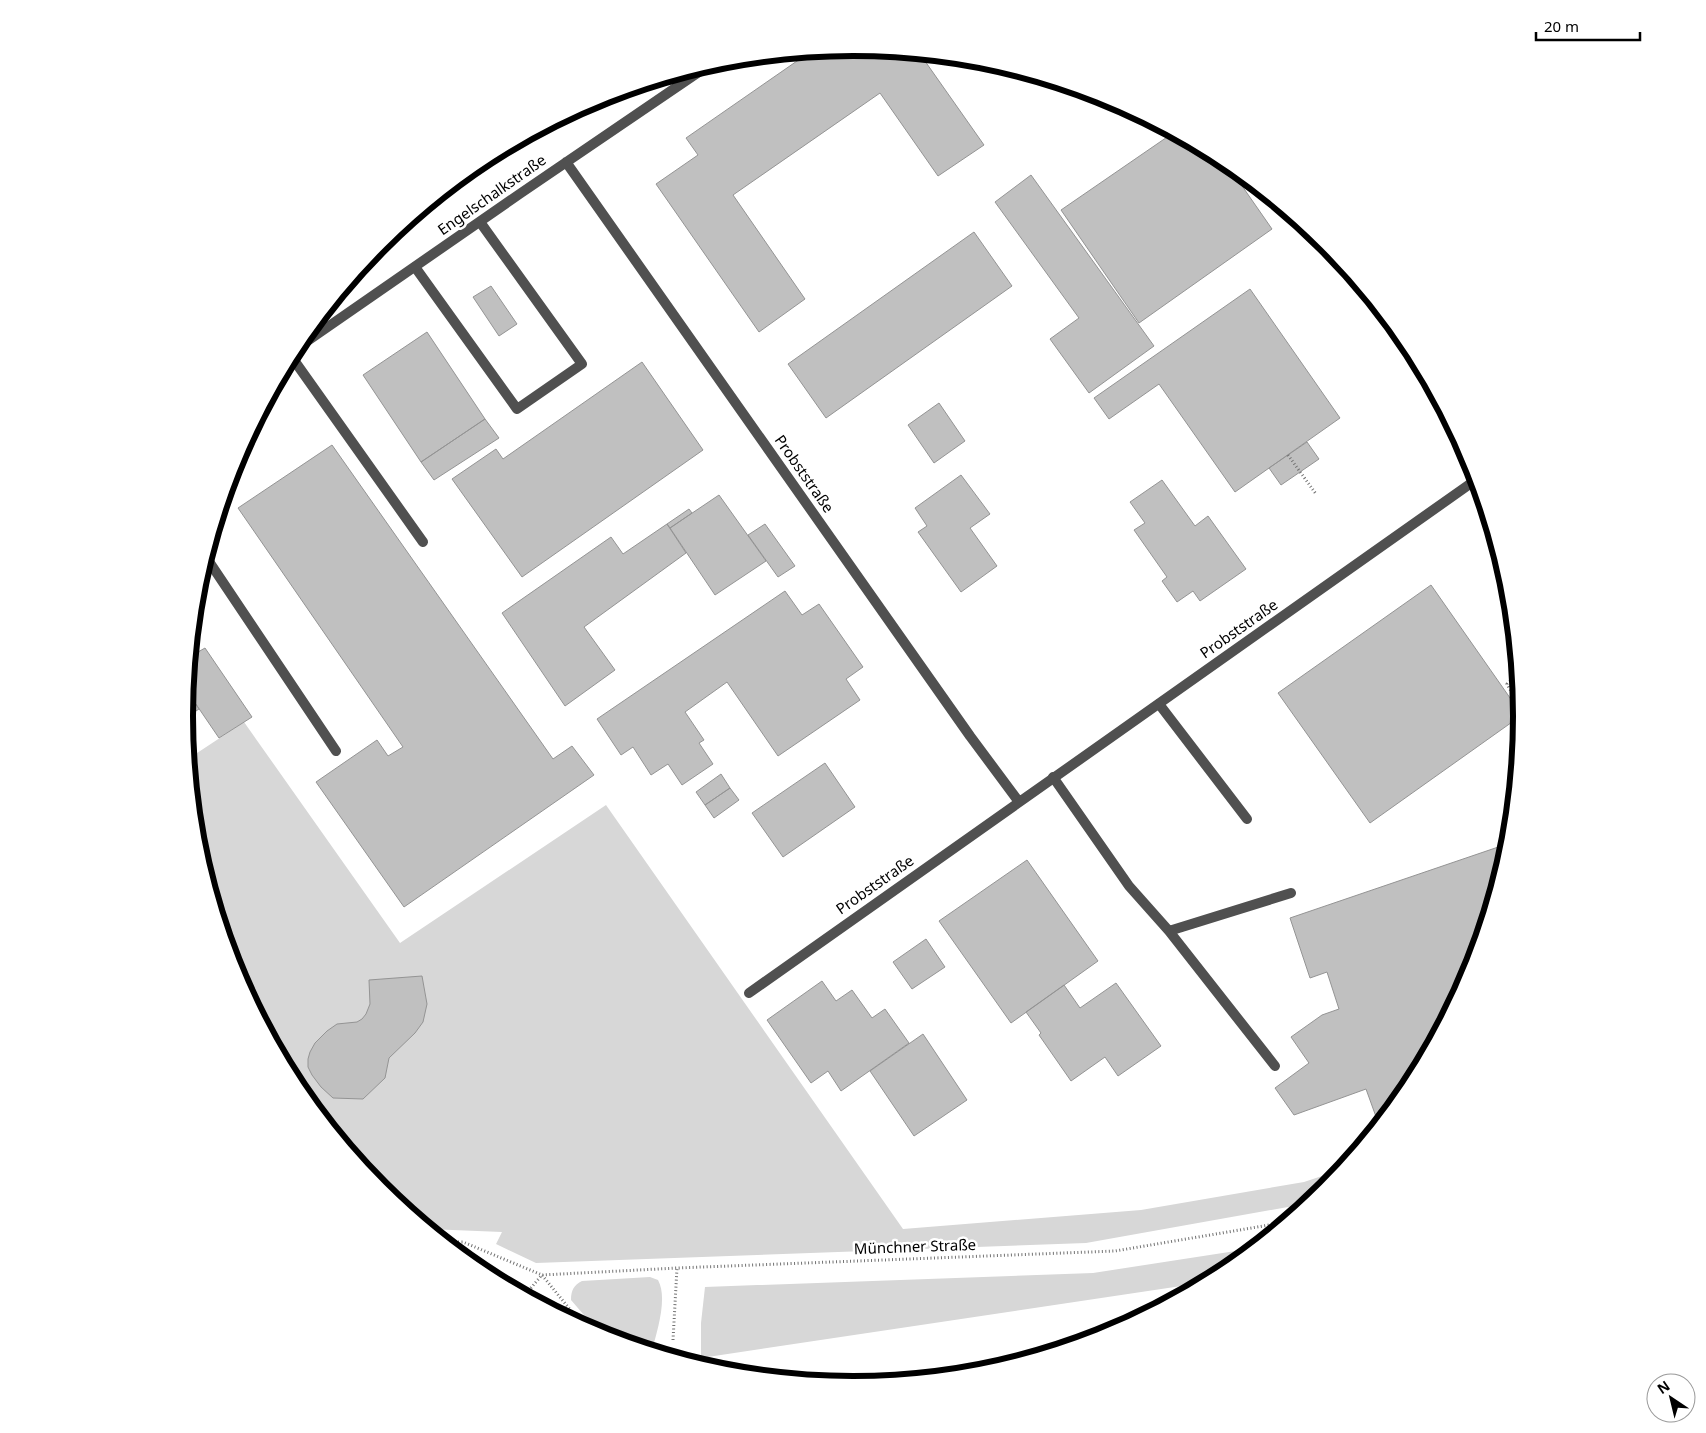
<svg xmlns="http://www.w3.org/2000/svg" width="1706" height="1433" viewBox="0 0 1706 1433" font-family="'Noto Sans',sans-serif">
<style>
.green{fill:#d7d7d7}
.building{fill:#c0c0c0;stroke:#949494}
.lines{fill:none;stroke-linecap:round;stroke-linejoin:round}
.path{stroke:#727272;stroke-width:3;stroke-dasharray:1 2.5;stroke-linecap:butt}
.lane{stroke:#505050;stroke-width:10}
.street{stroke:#505050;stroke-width:10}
.labels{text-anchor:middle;stroke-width:5;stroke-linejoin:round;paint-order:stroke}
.street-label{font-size:15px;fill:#000;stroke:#fff}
.rim{fill:none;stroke:#000;stroke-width:6}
</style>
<rect width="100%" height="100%" fill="#fff"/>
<!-- green -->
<path class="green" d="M 244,722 L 400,943 L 606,805 L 903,1229 L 1141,1210 L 1304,1182 L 1343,1169 L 1326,1190 L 1310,1203 L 1086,1243 L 536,1263 L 496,1244 L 502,1232 L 428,1229 L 380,1189 L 297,1088 L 235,972 L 197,847 L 188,759 Z
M 1255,1248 L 1224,1273 L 1208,1282 L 701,1358 L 701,1323 L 705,1287 L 1093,1273 Z
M 463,1258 L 500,1272 L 506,1281 L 504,1285 L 481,1273 Z
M 650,1277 L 658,1280 C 668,1298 657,1331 652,1351 L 602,1336 L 571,1300 C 571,1290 574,1285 582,1281 Z"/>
<!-- building -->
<path class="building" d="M 853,48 L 920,54 L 984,145 L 938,176 L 880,93 L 733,195 L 805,299 L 759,332 L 656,184 L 698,155 L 686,138 L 810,52 Z
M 965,59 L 984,60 L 985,61 L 973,69 Z
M 1173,133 L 1224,160 L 1272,229 L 1139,323 L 1061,210 Z
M 1031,175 L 1154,346 L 1089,393 L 1050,339 L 1079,318 L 995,202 Z
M 974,232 L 1012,286 L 826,418 L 788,364 Z
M 491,286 L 517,324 L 499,336 L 473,297 Z
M 1250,289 L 1340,418 L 1235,492 L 1159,384 L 1109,419 L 1094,398 Z
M 427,332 L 485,419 L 421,462 L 363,375 Z
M 642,362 L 703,450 L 522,577 L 452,479 L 496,449 L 503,459 Z
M 939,403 L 965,441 L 934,463 L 908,425 Z
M 485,419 L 499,438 L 434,480 L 421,462 Z
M 1307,442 L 1319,459 L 1281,485 L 1269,468 Z
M 332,445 L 553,759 L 572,746 L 594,775 L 404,907 L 316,782 L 377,740 L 388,756 L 403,747 L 238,508 Z
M 961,475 L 990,514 L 970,528 L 997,566 L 961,592 L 918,532 L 927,526 L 915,508 Z
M 1162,480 L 1195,526 L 1208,516 L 1246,569 L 1200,601 L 1193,591 L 1177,602 L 1162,581 L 1167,577 L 1134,530 L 1145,523 L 1130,502 Z
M 719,495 L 766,561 L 715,595 L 670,528 Z
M 689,509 L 692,513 L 670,528 L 667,524 Z
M 667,524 L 686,553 L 584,627 L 615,670 L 565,706 L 502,613 L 611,537 L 623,554 Z
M 765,524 L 795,566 L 778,577 L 748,535 Z
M 1431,585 L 1522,715 L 1370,823 L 1278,693 Z
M 785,591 L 802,615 L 819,604 L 863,667 L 846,679 L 860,700 L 778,756 L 727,682 L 685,712 L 704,740 L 699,743 L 713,764 L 682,785 L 668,764 L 651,775 L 633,747 L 621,755 L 597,719 Z
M 191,642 L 198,652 L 205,648 L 252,717 L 219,738 L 187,691 Z
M 187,691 L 199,709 L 184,719 L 184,716 Z
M 825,763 L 855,807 L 783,857 L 752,813 Z
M 721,774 L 730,788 L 705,805 L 696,792 Z
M 730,788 L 739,800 L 714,818 L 705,805 Z
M 1510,843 L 1471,973 L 1409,1088 L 1379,1125 L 1366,1089 L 1294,1115 L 1275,1088 L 1309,1063 L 1291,1037 L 1322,1015 L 1339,1009 L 1327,972 L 1310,978 L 1290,918 Z
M 1027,860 L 1098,961 L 1011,1023 L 939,921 Z
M 926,939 L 945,967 L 912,989 L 893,962 Z
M 422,976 L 427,1004 L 423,1022 L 415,1033 L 389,1058 L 385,1078 L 363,1099 L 333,1098 L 321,1087 L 312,1075 L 308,1067 L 308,1059 L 310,1052 L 315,1043 L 327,1031 L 337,1024 L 357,1022 L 362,1019 L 366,1014 L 370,1004 L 369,980 Z
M 822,981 L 836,1001 L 852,990 L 872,1018 L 885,1009 L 909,1043 L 841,1091 L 828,1071 L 811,1083 L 767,1020 Z
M 1116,983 L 1161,1046 L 1118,1076 L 1105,1057 L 1071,1081 L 1039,1035 L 1041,1033 L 1026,1012 L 1064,985 L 1080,1008 Z
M 923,1034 L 967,1100 L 914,1136 L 870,1071 Z"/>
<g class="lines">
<!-- path -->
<path class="path" d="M 1288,455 L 1316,494
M 1518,674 L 1507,684 L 1512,693 L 1519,689
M 444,1242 L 463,1242 L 542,1275 L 585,1328
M 524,1296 L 542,1275 L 677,1268 L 1115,1251 L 1287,1222
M 673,1340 L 677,1268"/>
<!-- lane -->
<path class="lane" d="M 415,267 L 517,409 L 582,364 L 480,222
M 291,356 L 423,542
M 206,557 L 336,751
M 1159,704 L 1247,819
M 1053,777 L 1129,886 L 1169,931 L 1275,1066
M 1169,931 L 1291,893"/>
<!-- street -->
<path class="street" d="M 566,162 L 970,736 L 1019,802
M 293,351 L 521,193 L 709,65
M 749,993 L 1477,479"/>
</g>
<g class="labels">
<!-- street labels -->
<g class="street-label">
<text transform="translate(492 195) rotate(-35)" y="5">Engelschalkstraße</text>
<text transform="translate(804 474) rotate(55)" y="5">Probststraße</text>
<text transform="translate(1239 629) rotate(-35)" y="5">Probststraße</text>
<text transform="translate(875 885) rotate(-35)" y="5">Probststraße</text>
<text transform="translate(915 1247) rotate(-2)" y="5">Münchner Straße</text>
</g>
</g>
<!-- crop -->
<path d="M0 0H1706V1433H0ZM193 716a660 660 0 1 1 1320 0a660 660 0 1 1-1320 0Z" fill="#fff" fill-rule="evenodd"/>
<path class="rim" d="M193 716a660 660 0 1 1 1320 0a660 660 0 1 1-1320 0Z"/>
<!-- north arrow -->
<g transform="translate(1671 1398) rotate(325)"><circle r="24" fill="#ffffff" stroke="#999999"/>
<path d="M0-4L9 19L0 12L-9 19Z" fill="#000000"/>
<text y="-8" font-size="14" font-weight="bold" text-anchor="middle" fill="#000000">N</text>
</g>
<!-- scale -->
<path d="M1536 32v8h104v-8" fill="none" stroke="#000000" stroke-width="2.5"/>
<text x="1544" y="32" font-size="15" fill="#000000" stroke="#ffffff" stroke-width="4" paint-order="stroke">20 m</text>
</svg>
